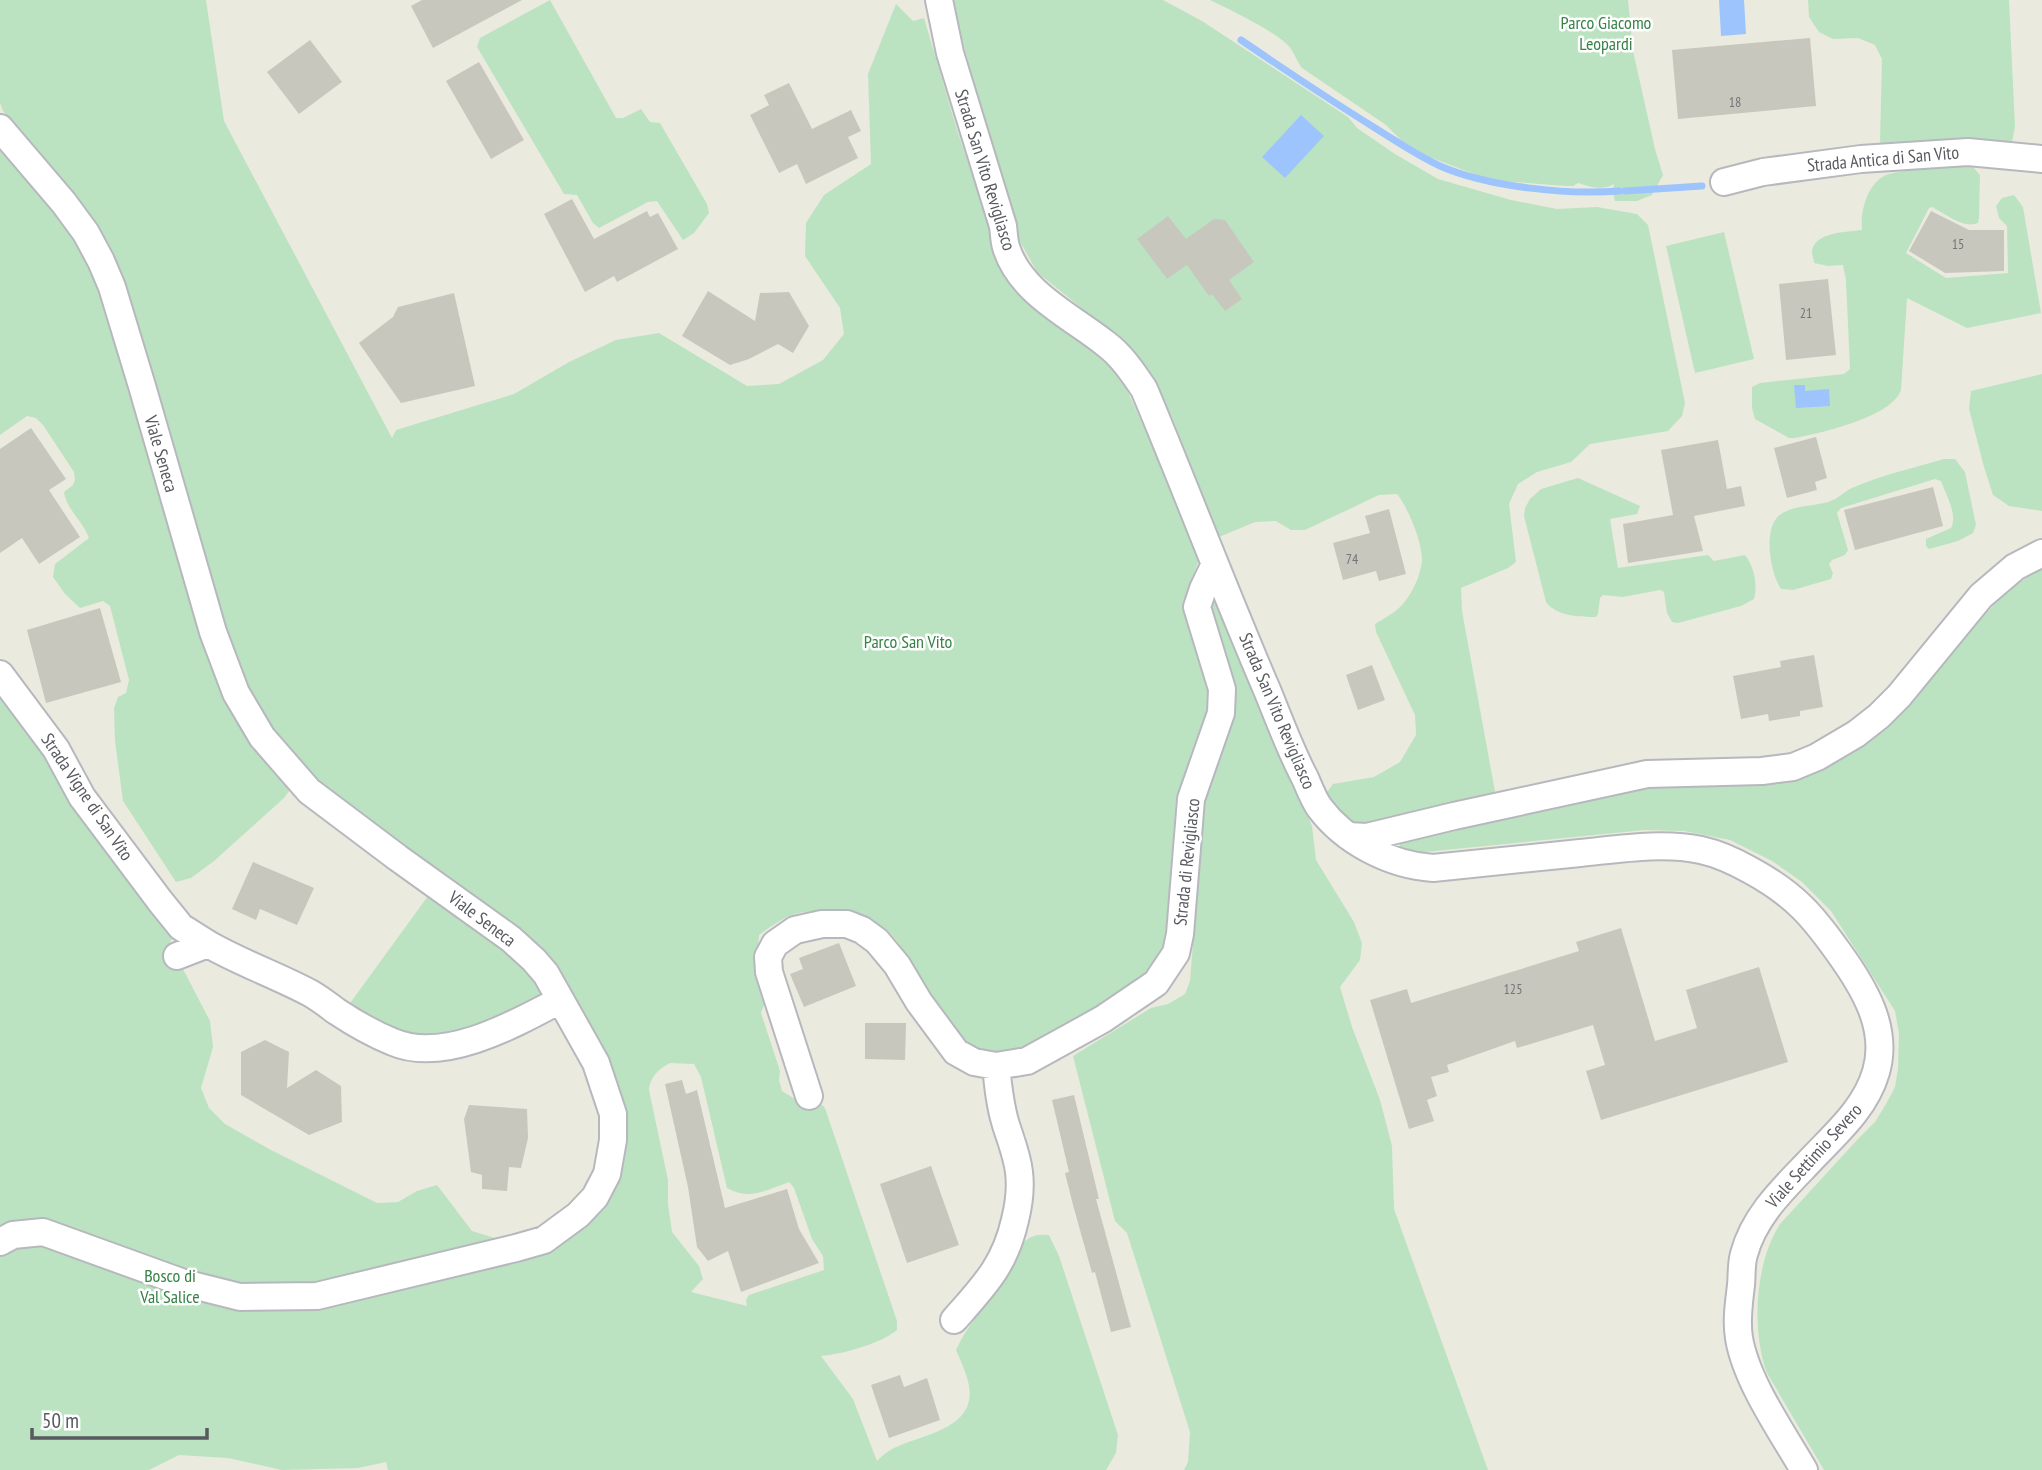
<svg xmlns="http://www.w3.org/2000/svg" width="2042" height="1470" viewBox="0 0 2042 1470" font-family="'PT Sans Narrow',sans-serif">
<style>
.green{fill:#bbe3c1;fill-rule:evenodd}
.water{fill:#9dc4fd}
.lines{fill:none;stroke-linecap:round;stroke-linejoin:round}
.stream{stroke:#9dc4fd;stroke-width:7}
.building{fill:#c8c7be}
.minor-casing{stroke:#b7b8be;stroke-width:30}
.minor{stroke:#fff;stroke-width:26}
.labels{text-anchor:middle;stroke-width:5;stroke-linejoin:round;paint-order:stroke}
.number-label{font-size:14px;fill:#747578}
.park-label{font-size:18px;fill:#358245;stroke:#fff}
.street-label{font-size:18px;fill:#585a60;stroke:#fff}
</style>
<rect width="100%" height="100%" fill="#ebeadf"/>
<!-- green -->
<path class="green" d="M 0,0 L 206,0 L 224,121 L 392,438 L 396,430 L 514,394 L 569,362 L 616,340 L 659,333 L 747,386 L 779,384 L 823,360 L 844,334 L 840,308 L 805,256 L 806,223 L 824,195 L 871,164 L 868,74 L 896,4 L 913,21 L 924,18 L 957,130 L 989,225 L 998,262 L 1030,305 L 1092,351 L 1113,370 L 1127,390 L 1156,454 L 1199,560 L 1185,597 L 1185,613 L 1208,682 L 1208,706 L 1176,798 L 1165,943 C 1162,953 1158,963 1151,971 C 1146,976 1139,979 1133,983 C 1118,993 1104,1003 1089,1012 C 1067,1026 1022,1054 997,1054 C 944,1054 922,967 891,934 C 878,921 856,915 838,913 C 800,908 789,913 759,935 L 757,957 L 765,1002 L 761,1013 L 780,1071 L 779,1080 L 782,1091 L 798,1101 L 819,1102 L 825,1108 L 897,1321 L 897,1330 C 880,1344 843,1354 821,1356 L 853,1399 L 877,1461 C 883,1455 890,1449 899,1446 C 927,1434 976,1427 969,1386 C 967,1374 961,1362 956,1350 C 970,1319 995,1296 1012,1267 C 1016,1259 1018,1249 1024,1242 C 1032,1235 1039,1234 1049,1235 L 1059,1256 L 1118,1435 L 1116,1453 L 1106,1470 L 388,1470 L 386,1462 L 358,1468 L 282,1470 L 228,1458 L 179,1455 L 149,1470 L 0,1470 L 0,695 L 45,756 L 56,778 L 173,937 L 166,949 L 183,969 L 210,1021 L 213,1047 L 201,1088 L 209,1108 L 225,1124 L 271,1150 L 377,1203 L 398,1202 L 417,1191 L 437,1185 L 472,1231 L 498,1239 L 538,1232 L 574,1207 L 624,1139 L 526,936 L 512,923 L 358,814 L 306,773 L 266,721 L 245,684 L 59,181 L 3,111 L 0,103 ZM 670,1063 L 694,1064 L 701,1077 L 727,1188 C 749,1201 767,1190 789,1182 L 794,1188 L 812,1239 L 823,1256 L 824,1270 L 749,1295 L 746,1300 L 747,1306 L 691,1292 L 703,1279 L 699,1266 L 672,1232 L 668,1204 L 668,1180 L 649,1090 C 650,1076 659,1069 670,1063 Z
M 550,0 L 616,118 L 623,118 L 641,109 L 650,122 L 660,123 L 707,204 L 709,213 L 694,233 L 683,240 L 657,201 L 648,202 L 599,228 L 593,223 L 577,195 L 564,194 L 477,47 L 480,38 Z
M 951,0 L 1163,0 L 1202,21 L 1348,117 L 1357,128 L 1395,154 L 1438,179 L 1511,200 L 1557,209 L 1597,207 L 1637,214 L 1648,225 L 1685,403 L 1682,416 L 1668,431 L 1590,444 L 1571,462 L 1537,472 L 1518,484 L 1509,504 L 1516,562 L 1508,568 L 1461,588 L 1462,611 L 1496,797 L 1366,826 L 1344,819 L 1324,796 L 1333,784 L 1374,777 L 1400,762 L 1416,735 L 1415,715 L 1376,632 L 1375,624 C 1384,618 1395,613 1402,605 C 1412,594 1421,575 1422,560 C 1422,541 1408,508 1397,494 L 1379,495 L 1305,530 L 1291,530 L 1276,521 L 1255,522 L 1219,537 L 1172,417 L 1155,383 L 1122,341 L 1037,272 L 1018,238 Z
M 1210,0 L 1628,0 L 1633,51 L 1655,149 L 1663,175 L 1652,195 L 1637,201 L 1615,201 L 1613,193 L 1614,184 C 1603,191 1590,187 1578,183 L 1573,186 L 1565,186 L 1503,181 L 1479,176 L 1427,156 L 1401,140 L 1386,125 L 1302,68 C 1297,61 1295,55 1291,49 C 1281,34 1227,8 1210,0 Z
M 1808,0 L 2009,0 L 2015,127 L 2012,142 L 2003,147 L 1887,151 L 1880,143 L 1882,59 L 1875,45 L 1858,38 L 1833,39 L 1819,32 L 1809,17 Z
M 0,151 L 51,207 L 75,238 L 103,292 L 183,572 L 292,787 L 284,798 L 214,861 L 191,878 L 176,882 L 123,801 L 115,741 L 114,708 L 118,697 L 126,693 L 129,680 L 110,606 L 103,601 L 80,608 L 65,594 L 53,577 L 55,564 L 89,538 C 83,521 66,509 64,492 L 73,485 L 75,480 L 74,472 L 43,425 L 36,418 L 27,416 L 0,435 Z
M 1928,167 L 1973,167 L 1980,175 L 1979,218 L 1978,223 C 1963,229 1946,214 1932,207 L 1929,208 L 1906,253 L 1946,278 L 2008,273 L 2007,226 L 1999,218 L 1996,206 L 2002,198 L 2014,195 L 2023,207 L 2041,313 L 1967,328 L 1907,298 L 1901,390 C 1892,417 1821,433 1795,438 L 1789,438 L 1755,419 L 1752,408 L 1752,387 L 1760,383 L 1844,374 L 1850,369 L 1846,280 L 1843,265 L 1828,266 L 1814,263 C 1814,259 1812,256 1812,252 C 1813,232 1847,232 1862,230 C 1860,211 1868,180 1889,174 C 1901,171 1915,170 1928,167 Z
M 1724,232 L 1754,359 L 1695,373 L 1666,246 Z
M 2042,374 L 2042,511 L 2009,506 L 1993,495 L 1984,467 L 1969,409 L 1971,391 Z
M 1944,459 L 1955,459 L 1965,472 L 1976,525 L 1973,533 L 1958,541 L 1929,549 L 1926,546 L 1926,539 L 1951,528 C 1958,515 1946,495 1941,481 L 1935,479 L 1841,508 L 1837,513 L 1848,550 L 1845,555 L 1832,560 L 1829,564 L 1833,573 L 1831,579 L 1793,590 L 1781,589 C 1770,573 1762,526 1781,514 C 1796,504 1818,507 1833,500 C 1840,497 1845,491 1852,488 C 1881,475 1914,468 1944,459 Z
M 1578,478 L 1640,506 L 1637,514 L 1610,519 L 1618,568 L 1708,555 L 1714,561 L 1745,555 C 1754,566 1758,585 1754,599 L 1741,606 L 1678,623 L 1672,622 L 1667,613 L 1664,592 L 1660,590 L 1623,597 L 1603,595 L 1600,598 L 1598,614 L 1596,617 C 1579,617 1556,616 1546,602 L 1524,516 L 1525,508 L 1530,499 L 1541,489 Z
M 2042,567 L 2042,1470 L 1824,1470 L 1767,1373 C 1751,1329 1755,1263 1780,1224 L 1857,1140 L 1875,1122 L 1886,1104 L 1895,1087 L 1898,1068 L 1899,1033 L 1895,1011 L 1831,911 L 1802,882 L 1772,861 L 1730,840 L 1684,831 L 1645,830 L 1405,854 L 1400,848 L 1400,840 L 1630,787 L 1791,778 L 1954,648 L 2005,593 Z
M 1208,595 L 1216,596 L 1312,826 L 1316,860 L 1354,922 L 1362,943 L 1360,960 L 1340,987 L 1352,1027 L 1380,1100 L 1392,1146 L 1394,1209 L 1488,1470 L 1184,1470 L 1188,1462 L 1190,1432 L 1127,1233 L 1115,1221 L 1073,1056 L 1151,1008 L 1168,1004 L 1185,994 L 1190,981 L 1197,893 L 1198,824 L 1203,801 L 1230,722 L 1236,693 L 1221,644 L 1207,610 Z
M 428,896 L 520,960 L 544,996 L 469,1030 L 436,1036 L 390,1033 L 348,1006 Z"/>
<!-- water -->
<path class="water" d="M 1719,0 L 1744,0 L 1746,34 L 1721,36 Z
M 1301,115 L 1324,136 L 1285,178 L 1262,157 Z
M 1794,385 L 1805,385 L 1805,391 L 1829,389 L 1830,406 L 1796,408 Z"/>
<g class="lines">
<!-- stream -->
<path class="stream" d="M 1241,40 C 1285,70 1330,100 1375,128 C 1396,141 1418,156 1440,166 C 1488,187 1567,195 1619,191
M 1625,191 L 1702,186"/>
</g>
<!-- building -->
<path class="building" d="M 422,0 L 522,0 L 433,48 L 411,6 Z
M 1810,38 L 1816,106 L 1678,119 L 1672,50 Z
M 310,40 L 342,82 L 299,114 L 267,72 Z
M 479,62 L 524,140 L 491,159 L 446,81 Z
M 789,83 L 812,129 L 851,110 L 861,131 L 848,137 L 858,158 L 806,184 L 797,164 L 779,173 L 750,115 L 769,105 L 764,95 Z
M 572,199 L 594,239 L 647,211 L 650,217 L 658,213 L 678,249 L 617,282 L 614,276 L 585,292 L 544,214 Z
M 1931,211 L 1969,230 L 2004,230 L 2004,271 L 1945,273 L 1909,251 Z
M 1168,216 L 1186,239 L 1214,219 L 1225,220 L 1254,262 L 1229,280 L 1242,299 L 1225,311 L 1212,294 L 1209,296 L 1187,265 L 1167,279 L 1137,239 Z
M 1828,279 L 1836,355 L 1786,360 L 1779,284 Z
M 708,291 L 755,321 L 760,293 L 789,292 L 809,326 L 793,353 L 778,344 L 749,359 L 730,365 L 682,336 Z
M 454,293 L 475,386 L 401,403 L 359,343 L 393,317 L 398,307 Z
M 31,428 L 66,479 L 49,490 L 80,537 L 39,564 L 22,538 L 0,553 L 0,449 Z
M 1816,437 L 1827,478 L 1815,482 L 1817,490 L 1787,498 L 1774,448 Z
M 1718,440 L 1727,489 L 1741,486 L 1745,506 L 1694,516 L 1703,551 L 1628,563 L 1623,524 L 1673,515 L 1661,450 Z
M 1933,487 L 1943,526 L 1855,550 L 1844,510 Z
M 1389,509 L 1406,574 L 1379,581 L 1376,571 L 1343,580 L 1333,543 L 1370,533 L 1365,516 Z
M 100,608 L 121,682 L 46,703 L 27,630 Z
M 1814,655 L 1823,707 L 1800,711 L 1800,716 L 1769,721 L 1768,714 L 1741,719 L 1733,676 L 1781,667 L 1780,661 Z
M 1372,665 L 1385,700 L 1358,710 L 1346,675 Z
M 253,862 L 314,888 L 297,925 L 260,909 L 256,920 L 232,909 Z
M 1621,928 L 1655,1041 L 1697,1028 L 1686,990 L 1759,967 L 1788,1062 L 1601,1120 L 1586,1071 L 1605,1065 L 1593,1025 L 1517,1048 L 1515,1041 L 1447,1065 L 1449,1072 L 1431,1077 L 1437,1096 L 1427,1100 L 1434,1121 L 1409,1129 L 1370,1000 L 1407,989 L 1411,1003 L 1579,951 L 1576,942 Z
M 839,943 L 856,986 L 804,1007 L 790,974 L 803,969 L 799,958 Z
M 865,1023 L 906,1023 L 905,1060 L 865,1059 Z
M 265,1040 L 289,1052 L 287,1088 L 316,1070 L 341,1086 L 342,1122 L 309,1135 L 241,1095 L 241,1052 Z
M 682,1080 L 686,1094 L 697,1090 L 725,1208 L 787,1189 L 799,1229 L 819,1263 L 741,1292 L 728,1251 L 708,1261 L 697,1247 L 688,1187 L 665,1084 Z
M 1074,1095 L 1099,1199 L 1096,1199 L 1131,1327 L 1111,1332 L 1095,1272 L 1092,1273 L 1073,1205 L 1065,1173 L 1069,1172 L 1052,1100 Z
M 469,1105 L 527,1109 L 528,1138 L 521,1168 L 509,1167 L 507,1191 L 482,1189 L 482,1175 L 471,1172 L 464,1119 Z
M 931,1166 L 959,1245 L 907,1263 L 880,1184 Z
M 900,1375 L 904,1387 L 927,1378 L 940,1420 L 889,1438 L 871,1385 Z"/>
<g class="lines">
<defs>
<path id="minor" d="M 939,0 L 950,53 L 1003,226 C 1004,233 1004,241 1006,247 C 1020,293 1071,316 1106,344 C 1122,356 1133,373 1144,389 C 1186,489 1224,590 1267,690 C 1279,719 1290,750 1305,778 C 1309,787 1313,798 1319,807 C 1345,842 1390,865 1433,868 C 1482,863 1531,858 1580,853 C 1620,849 1662,842 1701,850 C 1719,854 1734,861 1750,870 C 1796,895 1814,917 1844,960 C 1867,993 1888,1031 1876,1072 C 1865,1110 1833,1136 1807,1164 C 1781,1191 1754,1217 1744,1254 C 1741,1264 1742,1275 1741,1285 C 1739,1303 1736,1320 1739,1338 C 1746,1381 1782,1432 1804,1470
M 0,128 L 64,203 L 86,233 L 101,261 L 112,287 L 142,386 L 213,632 L 236,693 L 262,737 L 309,791 L 398,858 L 511,939 L 534,960 L 546,974 L 596,1063 L 613,1114 L 613,1140 L 607,1174 L 595,1197 L 578,1215 L 544,1240 L 516,1248 L 317,1296 L 240,1297 L 184,1283 L 43,1232 L 13,1235 L 0,1242
M 1724,182 L 1763,172 L 1861,159 L 1968,152 L 2042,159
M 0,674 L 56,749 L 82,797 L 160,901 L 181,927 L 208,944
M 1348,836 L 1367,837 L 1454,816 L 1647,774 L 1762,771 L 1793,767 L 1817,757 L 1856,734 L 1879,716 L 1899,696 L 1981,596 L 2015,567 L 2042,553
M 177,956 L 208,944 C 241,963 276,975 310,993 C 319,998 328,1005 336,1011 C 354,1023 373,1034 393,1042 C 444,1064 515,1024 560,1000
M 809,1096 L 769,972 L 768,957 L 775,944 L 795,930 L 822,924 L 847,924 L 862,930 L 877,941 L 897,965 L 919,1002 L 956,1052 L 974,1062 L 996,1066 L 1027,1061 L 1103,1019 L 1156,983 L 1176,953 L 1180,934 L 1191,799 L 1221,713 L 1222,689 L 1197,607 L 1203,589 L 1215,564
M 954,1320 C 984,1286 1005,1265 1015,1220 C 1019,1204 1021,1188 1019,1172 C 1017,1155 1011,1141 1006,1125 C 1000,1106 998,1086 996,1066"/>
</defs>
<!-- minor casing -->
<use href="#minor" class="minor-casing"/>
<!-- minor -->
<use href="#minor" class="minor"/>
</g>
<g class="labels">
<!-- number labels -->
<g class="number-label">
<text x="1735" y="107">18</text>
<text x="1958" y="249">15</text>
<text x="1806" y="318">21</text>
<text x="1352" y="564">74</text>
<text x="1513" y="994">125</text>
</g>
<!-- park labels -->
<g class="park-label">
<text x="1606" y="29">Parco Giacomo<tspan x="1606" dy="21">Leopardi</tspan></text>
<text x="908" y="648">Parco San Vito</text>
<text x="170" y="1282">Bosco di<tspan x="170" dy="21">Val Salice</tspan></text>
</g>
<!-- street labels -->
<g class="street-label">
<text transform="translate(1883 159) rotate(-5)" y="6">Strada Antica di San Vito</text>
<text transform="translate(985 170) rotate(73)" y="6">Strada San Vito Revigliasco</text>
<text transform="translate(161 454) rotate(74)" y="6">Viale Seneca</text>
<text transform="translate(1277 711) rotate(67)" y="6">Strada San Vito Revigliasco</text>
<text transform="translate(87 797) rotate(56)" y="6">Strada Vigne di San Vito</text>
<text transform="translate(1187 862) rotate(-84)" y="6">Strada di Revigliasco</text>
<text transform="translate(482 919) rotate(37)" y="6">Viale Seneca</text>
<text transform="translate(1814 1156) rotate(-48)" y="6">Viale Settimio Severo</text>
</g>
</g>
<!-- scale -->
<path d="M32 1428v10h175v-10" fill="none" stroke="#585a60" stroke-width="3.5"/>
<text x="42" y="1428" font-size="21" fill="#585a60" stroke="#ffffff" stroke-width="5" paint-order="stroke">50 m</text>
</svg>
